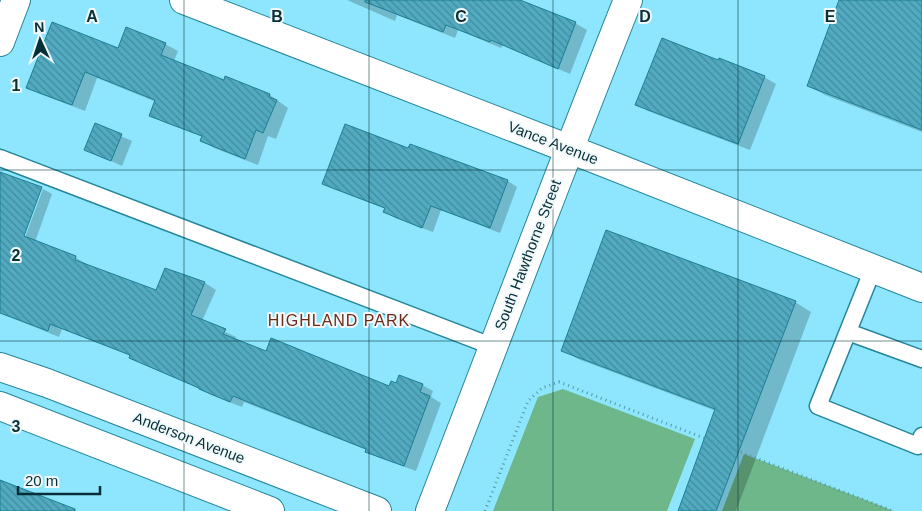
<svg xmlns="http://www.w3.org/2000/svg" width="922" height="511" viewBox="0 0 922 511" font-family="Helvetica,sans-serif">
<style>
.park{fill:#6db78a}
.shadow{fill:#0003}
.building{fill:url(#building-back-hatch);stroke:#1c7f94}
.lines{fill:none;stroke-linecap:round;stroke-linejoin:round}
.lane-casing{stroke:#25859a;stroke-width:19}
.street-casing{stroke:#25859a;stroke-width:30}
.path{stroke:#5499aa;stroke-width:3;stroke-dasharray:1 4;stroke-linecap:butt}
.lane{stroke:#fff;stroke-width:16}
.street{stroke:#fff;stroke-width:28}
.grid{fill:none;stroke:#062f37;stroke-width:1;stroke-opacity:0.55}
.labels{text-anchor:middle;stroke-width:4;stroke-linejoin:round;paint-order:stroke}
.street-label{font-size:15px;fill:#062f37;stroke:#f1f9fb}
.neighbourhood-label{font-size:16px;letter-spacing:1px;fill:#6e2b19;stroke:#f1f9fb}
.grid-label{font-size:16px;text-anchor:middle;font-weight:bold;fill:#062f37;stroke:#f1f9fb;stroke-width:4;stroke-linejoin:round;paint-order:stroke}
</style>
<defs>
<pattern id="building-back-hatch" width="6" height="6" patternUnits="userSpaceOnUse" patternTransform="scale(1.25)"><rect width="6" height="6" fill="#51aac0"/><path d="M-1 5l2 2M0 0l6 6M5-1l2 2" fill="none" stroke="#418b9d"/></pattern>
</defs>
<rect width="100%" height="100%" fill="#8de6fd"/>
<!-- park -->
<path class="park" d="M 563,389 L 695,439 L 667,511 L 493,511 L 538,397 Z
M 744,454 L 884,507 L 893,511 L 722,511 Z"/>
<!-- shadow -->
<path class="shadow" d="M 347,0 L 521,0 L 520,1 L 575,23 L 587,30 L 570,74 L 503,45 L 501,48 L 458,30 L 455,38 L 397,15 L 395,21 Z
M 841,0 L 922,0 L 922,132 L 825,95 L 808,86 Z
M 165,44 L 178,51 L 174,61 L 225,81 L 226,78 L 270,95 L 288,108 L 276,139 L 268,136 L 258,165 L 214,148 L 202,141 L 203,137 L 163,122 L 151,115 L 156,102 L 97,78 L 85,111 L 40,94 L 28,87 L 119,49 Z
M 764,77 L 776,84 L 750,150 L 648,111 L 637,104 Z
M 95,125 L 132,141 L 122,166 L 85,149 Z
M 411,145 L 508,181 L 517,187 L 500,233 L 441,210 L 433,232 L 395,218 L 385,212 L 386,209 L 333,189 L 323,183 L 409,150 Z
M 0,173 L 21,242 L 23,243 L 43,189 L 52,194 L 35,242 L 76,258 L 87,264 L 86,265 L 157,292 L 166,270 L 205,283 L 216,290 L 202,321 L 236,337 L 235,340 L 267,353 L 389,388 L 397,385 L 422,385 L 433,391 L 431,397 L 441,403 L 416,471 L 377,457 L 367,450 L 244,402 L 242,407 L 211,395 L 200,389 L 141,363 L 131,356 L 62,329 L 59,337 L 0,313 Z
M 795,302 L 811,312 L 736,511 L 678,511 L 716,411 L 578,359 L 562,350 Z"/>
<!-- building -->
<path class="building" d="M 365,0 L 520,0 L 576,22 L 558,69 L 491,40 L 490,42 L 446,25 L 443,32 L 365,2 Z
M 839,0 L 922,0 L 922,130 L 807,86 Z
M 52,22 L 118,48 L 126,27 L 166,43 L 161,55 L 224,80 L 225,76 L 270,94 L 269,97 L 277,100 L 263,133 L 256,130 L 245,159 L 200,141 L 202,136 L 149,116 L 155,100 L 85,72 L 72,105 L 26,88 Z
M 662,38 L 718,60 L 719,58 L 765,76 L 738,144 L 635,105 Z
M 95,123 L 122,134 L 111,161 L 84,150 Z
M 345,124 L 408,148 L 410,144 L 508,180 L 490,228 L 431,206 L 422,228 L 383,212 L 385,208 L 322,184 Z
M 0,172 L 42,187 L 24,236 L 76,256 L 75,260 L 156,290 L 165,268 L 205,282 L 191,315 L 226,329 L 223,334 L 266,351 L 271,338 L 389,386 L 391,381 L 396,383 L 399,375 L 423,384 L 420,392 L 430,396 L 404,466 L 365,452 L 366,449 L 233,396 L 230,402 L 199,389 L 199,388 L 129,358 L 130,355 L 50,324 L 48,331 L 0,313 Z
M 606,230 L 796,301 L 716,511 L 678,511 L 715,409 L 561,351 Z
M 0,480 L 75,509 L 75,511 L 0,511 Z"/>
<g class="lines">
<defs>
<path id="lane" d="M 0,158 L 494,347
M 873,269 L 818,406 L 918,446 L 922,436
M 848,332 L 922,359"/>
<path id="street" d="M 184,0 L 595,159 L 922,288
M 0,42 L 16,0
M 0,367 L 47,383 L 377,511
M 0,406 L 270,511
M 430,511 C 496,341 560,170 628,0"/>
</defs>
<!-- lane casing -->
<use href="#lane" class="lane-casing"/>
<!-- street casing -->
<use href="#street" class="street-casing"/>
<!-- path -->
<path class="path" d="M 485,511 L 528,401 L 542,388 L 559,382 L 893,511"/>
<!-- lane -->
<use href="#lane" class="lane"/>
<!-- street -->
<use href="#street" class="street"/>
</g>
<!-- grid -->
<path class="grid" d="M 184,0 L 184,511M 369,0 L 369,511M 553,0 L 553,511M 738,0 L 738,511M 0,170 L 922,170M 0,341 L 922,341"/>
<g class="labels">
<!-- street labels -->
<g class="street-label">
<text transform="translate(553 143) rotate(21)" y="5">Vance Avenue</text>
<text transform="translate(528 255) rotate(-69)" y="5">South Hawthorne Street</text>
<text transform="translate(189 438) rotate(21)" y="5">Anderson Avenue</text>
</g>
<!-- neighbourhood labels -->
<g class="neighbourhood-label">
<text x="339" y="326">HIGHLAND PARK</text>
</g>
</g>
<g class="grid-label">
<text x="92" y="22">A</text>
<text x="277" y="22">B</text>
<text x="461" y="22">C</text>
<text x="645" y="22">D</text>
<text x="830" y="22">E</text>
<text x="16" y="91">1</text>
<text x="16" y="261">2</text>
<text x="16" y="432">3</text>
</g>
<!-- north arrow -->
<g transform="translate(40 40) rotate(357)" stroke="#f1f9fb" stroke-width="4" paint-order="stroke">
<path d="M0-4L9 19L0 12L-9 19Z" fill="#062f37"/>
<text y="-8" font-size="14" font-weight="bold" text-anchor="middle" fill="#062f37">N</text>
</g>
<!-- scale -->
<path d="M18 486v8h82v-8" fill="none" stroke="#062f37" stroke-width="2.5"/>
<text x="25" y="486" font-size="15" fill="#062f37" stroke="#f1f9fb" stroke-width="4" paint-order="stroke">20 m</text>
</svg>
